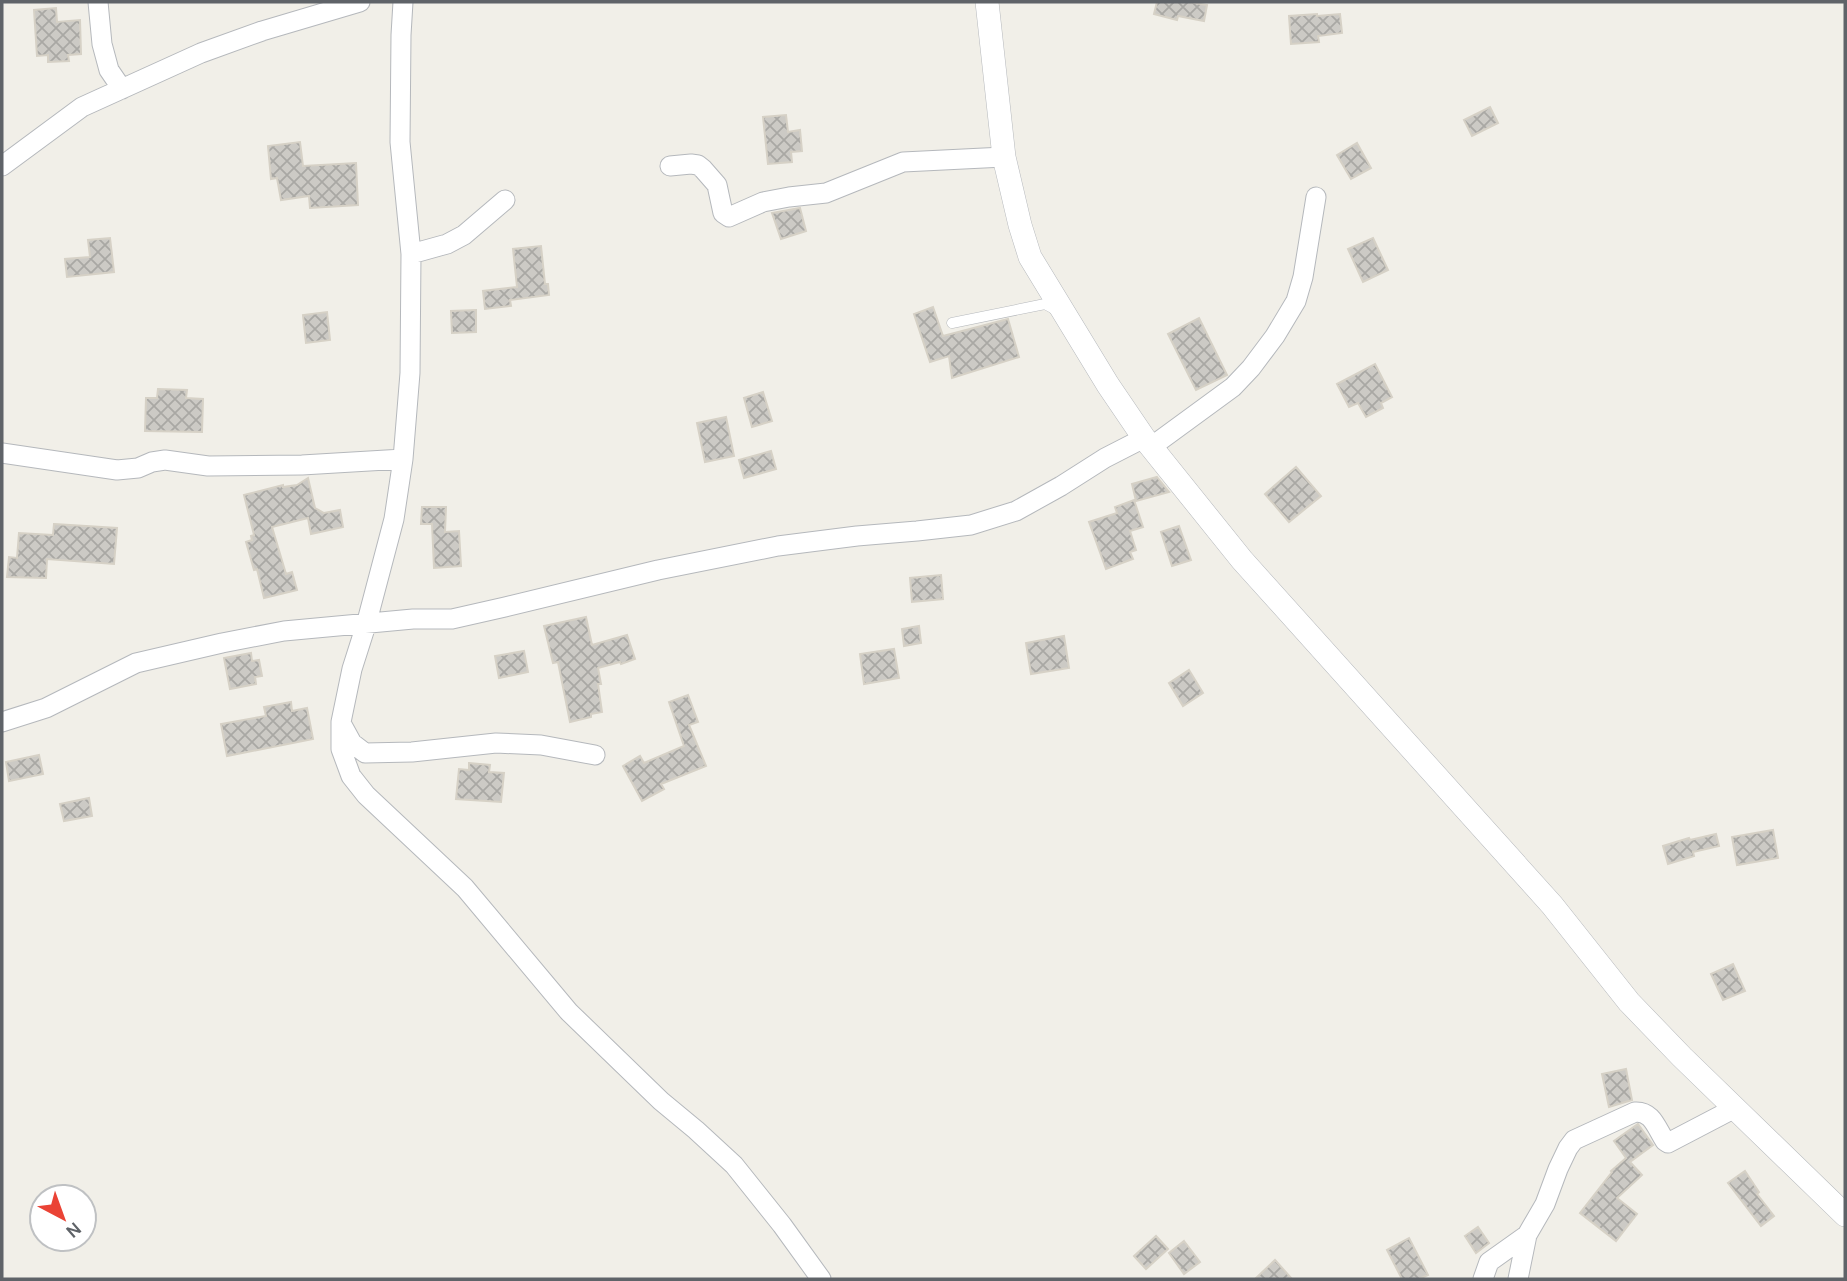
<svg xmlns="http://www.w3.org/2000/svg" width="1847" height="1281" viewBox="0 0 1847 1281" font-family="Karla,sans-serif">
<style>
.building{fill:url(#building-cross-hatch);stroke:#d6d1c6;stroke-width:2}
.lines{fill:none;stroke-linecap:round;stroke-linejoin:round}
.service-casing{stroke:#b5b8bc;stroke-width:11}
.minor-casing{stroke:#b5b8bc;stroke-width:21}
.tertiary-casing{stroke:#b5b8bc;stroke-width:24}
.service{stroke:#fff;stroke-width:10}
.minor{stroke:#fff;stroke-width:19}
.tertiary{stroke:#fff;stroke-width:23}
</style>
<defs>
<pattern id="building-cross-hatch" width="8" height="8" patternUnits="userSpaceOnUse" patternTransform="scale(1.75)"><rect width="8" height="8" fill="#cccac5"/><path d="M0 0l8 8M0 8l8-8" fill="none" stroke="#a9a8a4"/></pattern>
</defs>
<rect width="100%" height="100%" fill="#f1efe8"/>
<!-- building -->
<path class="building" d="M 1157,2 L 1189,2 L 1207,5 L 1204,21 L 1178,16 L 1177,20 L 1154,14 Z
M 56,8 L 57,22 L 80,20 L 81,54 L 68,55 L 69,61 L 48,62 L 48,55 L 37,56 L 34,10 Z
M 1317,14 L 1317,16 L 1340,14 L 1342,33 L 1318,36 L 1319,42 L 1291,44 L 1289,16 Z
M 1490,107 L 1498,123 L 1472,136 L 1464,120 Z
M 786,115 L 788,132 L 800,130 L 802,151 L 791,152 L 792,162 L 768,164 L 763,117 Z
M 300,142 L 303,166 L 356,163 L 358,205 L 310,208 L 309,196 L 281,200 L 277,178 L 271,179 L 268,146 Z
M 1357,143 L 1371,168 L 1351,179 L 1337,155 Z
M 800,208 L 806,231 L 781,239 L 772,213 Z
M 110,238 L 114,272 L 67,277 L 65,259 L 90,257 L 88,240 Z
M 1373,238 L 1388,270 L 1363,282 L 1348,249 Z
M 541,246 L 545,284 L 548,284 L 549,295 L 510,300 L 511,306 L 485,309 L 483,291 L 517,287 L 513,249 Z
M 933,307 L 943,336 L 1008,319 L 1019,357 L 952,378 L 949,356 L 930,362 L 914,314 Z
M 476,310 L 476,332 L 452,333 L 451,311 Z
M 327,312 L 330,340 L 306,343 L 303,315 Z
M 1199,318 L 1227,375 L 1196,390 L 1168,334 Z
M 1375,364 L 1392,397 L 1381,403 L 1383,408 L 1366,417 L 1358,403 L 1349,407 L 1337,384 Z
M 158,389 L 187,390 L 186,398 L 203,399 L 202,432 L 145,431 L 146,398 L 157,398 Z
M 763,392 L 772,421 L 752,427 L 744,398 Z
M 726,417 L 734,456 L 705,462 L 697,423 Z
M 771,451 L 776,469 L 744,478 L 739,460 Z
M 1296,467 L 1321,496 L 1289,522 L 1265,494 Z
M 1157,477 L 1169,492 L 1136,501 L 1132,484 Z
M 308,478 L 315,508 L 324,513 L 340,510 L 343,527 L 311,534 L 308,518 L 272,527 L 286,574 L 292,572 L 297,590 L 264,598 L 257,569 L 254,570 L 246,542 L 252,540 L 251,536 L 254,535 L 244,495 L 283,485 L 283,487 L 297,485 Z
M 1134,500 L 1143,527 L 1130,531 L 1136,550 L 1130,552 L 1133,559 L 1106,569 L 1089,522 L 1117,513 L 1115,507 Z
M 422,507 L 446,507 L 445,532 L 459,531 L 461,566 L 434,568 L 432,524 L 421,524 Z
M 54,524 L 117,528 L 114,564 L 47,559 L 46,578 L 7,577 L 9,557 L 17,558 L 19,533 L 53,535 Z
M 1179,526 L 1191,560 L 1172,566 L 1161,532 Z
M 941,575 L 943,599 L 912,602 L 910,578 Z
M 586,617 L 592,645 L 627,635 L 635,659 L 621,664 L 620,662 L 598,668 L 601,684 L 598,684 L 602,712 L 591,714 L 591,717 L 570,722 L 558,662 L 553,663 L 544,626 Z
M 919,626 L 921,643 L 904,646 L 902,629 Z
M 1064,636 L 1069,668 L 1031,674 L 1026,643 Z
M 894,649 L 899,678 L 864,684 L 860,654 Z
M 524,651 L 528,672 L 499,678 L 495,656 Z
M 251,653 L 252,661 L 259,660 L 262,676 L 255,677 L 256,684 L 230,689 L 224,658 Z
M 1189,670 L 1203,693 L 1183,706 L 1169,683 Z
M 688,695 L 698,722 L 689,725 L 706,766 L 661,784 L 664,789 L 642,801 L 623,766 L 640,756 L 644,763 L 684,746 L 669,702 Z
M 291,702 L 292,711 L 307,708 L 313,739 L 227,756 L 221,724 L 266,716 L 264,707 Z
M 39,755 L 43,774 L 9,781 L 6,762 Z
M 469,763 L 490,765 L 489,772 L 504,773 L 501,802 L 456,799 L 459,769 L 469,770 Z
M 89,798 L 92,816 L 64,821 L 60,804 Z
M 1773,830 L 1778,858 L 1737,865 L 1732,837 Z
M 1716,834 L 1719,846 L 1693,852 L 1694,856 L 1668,864 L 1663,846 L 1689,838 L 1690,840 Z
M 1733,964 L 1745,991 L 1723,1000 L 1711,974 Z
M 1626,1069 L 1632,1100 L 1609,1107 L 1602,1074 Z
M 1638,1124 L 1653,1145 L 1630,1162 L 1642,1175 L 1617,1198 L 1637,1214 L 1616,1241 L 1580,1213 L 1612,1172 L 1611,1171 L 1626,1158 L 1614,1141 Z
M 1745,1171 L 1759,1192 L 1757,1194 L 1774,1216 L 1761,1226 L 1728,1183 Z
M 1478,1227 L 1489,1243 L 1476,1253 L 1465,1236 Z
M 1156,1236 L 1168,1249 L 1146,1269 L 1134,1256 Z
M 1409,1238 L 1428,1275 L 1419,1279 L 1402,1279 L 1387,1250 Z
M 1184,1241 L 1200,1262 L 1184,1274 L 1169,1253 Z
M 1275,1260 L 1292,1279 L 1255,1279 Z"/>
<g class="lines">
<defs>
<path id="service" d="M 952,323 L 1045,304 L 1056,310"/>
<path id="minor" d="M 98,2 L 102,44 L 109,70 L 122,89
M 403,2 L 401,35 L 400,142 L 411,254 L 410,373 L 403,459 L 394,519 L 366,625 L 352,669 L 341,722 L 341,749 L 351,776 L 366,795 L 465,888 L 569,1012 L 661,1101 L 696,1130 L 734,1165 L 782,1225 L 821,1279
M 2,166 L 82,107 L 201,53 L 262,31 L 360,2
M 670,166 L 691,164 L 698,165 L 703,169 L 717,185 L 723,213 L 729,217 L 763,202 L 789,197 L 826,193 L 903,162 L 1004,157
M 411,254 L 447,244 L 464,235 L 505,200
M 1151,447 L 1233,387 L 1251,368 L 1275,336 L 1296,301 L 1303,277 L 1316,197
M 2,453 L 117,470 L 138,468 L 152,462 L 165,460 L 208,466 L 302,465 L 403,459
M 2,722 L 46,708 L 136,663 L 222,643 L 284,631 L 413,619 L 452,619 L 505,607 L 658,570 L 778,546 L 857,536 L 917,531 L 971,525 L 1016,511 L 1061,486 L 1105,458 L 1144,438
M 341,723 L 352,743 L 365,753 L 412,752 L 496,743 L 541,745 L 595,755
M 1483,1279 L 1489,1262 L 1527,1235
M 1518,1279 L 1527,1235 L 1545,1204 L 1558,1169 L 1568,1148 L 1574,1140 L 1635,1112 C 1652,1111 1656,1127 1665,1141 L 1668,1143 L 1735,1108"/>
<path id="tertiary" d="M 987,2 L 1004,157 L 1020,225 L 1030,257 L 1108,385 L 1144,438 L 1242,560 L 1552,905 L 1629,1002 L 1682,1057 L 1845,1215"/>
</defs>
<!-- service casing -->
<use href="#service" class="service-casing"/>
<!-- minor casing -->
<use href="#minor" class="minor-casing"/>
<!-- tertiary casing -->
<use href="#tertiary" class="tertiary-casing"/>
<!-- service -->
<use href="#service" class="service"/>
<!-- minor -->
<use href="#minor" class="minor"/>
<!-- tertiary -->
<use href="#tertiary" class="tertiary"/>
</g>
<!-- border -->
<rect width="1847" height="1281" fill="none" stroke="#5f6368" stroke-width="7"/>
<!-- north arrow -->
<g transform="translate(63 1218) rotate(139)"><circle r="33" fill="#ffffff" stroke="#bfc1c3" stroke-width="2"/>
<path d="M0-5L12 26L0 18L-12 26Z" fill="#ea4335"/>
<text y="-10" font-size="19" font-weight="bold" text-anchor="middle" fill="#5f6368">N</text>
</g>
</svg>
